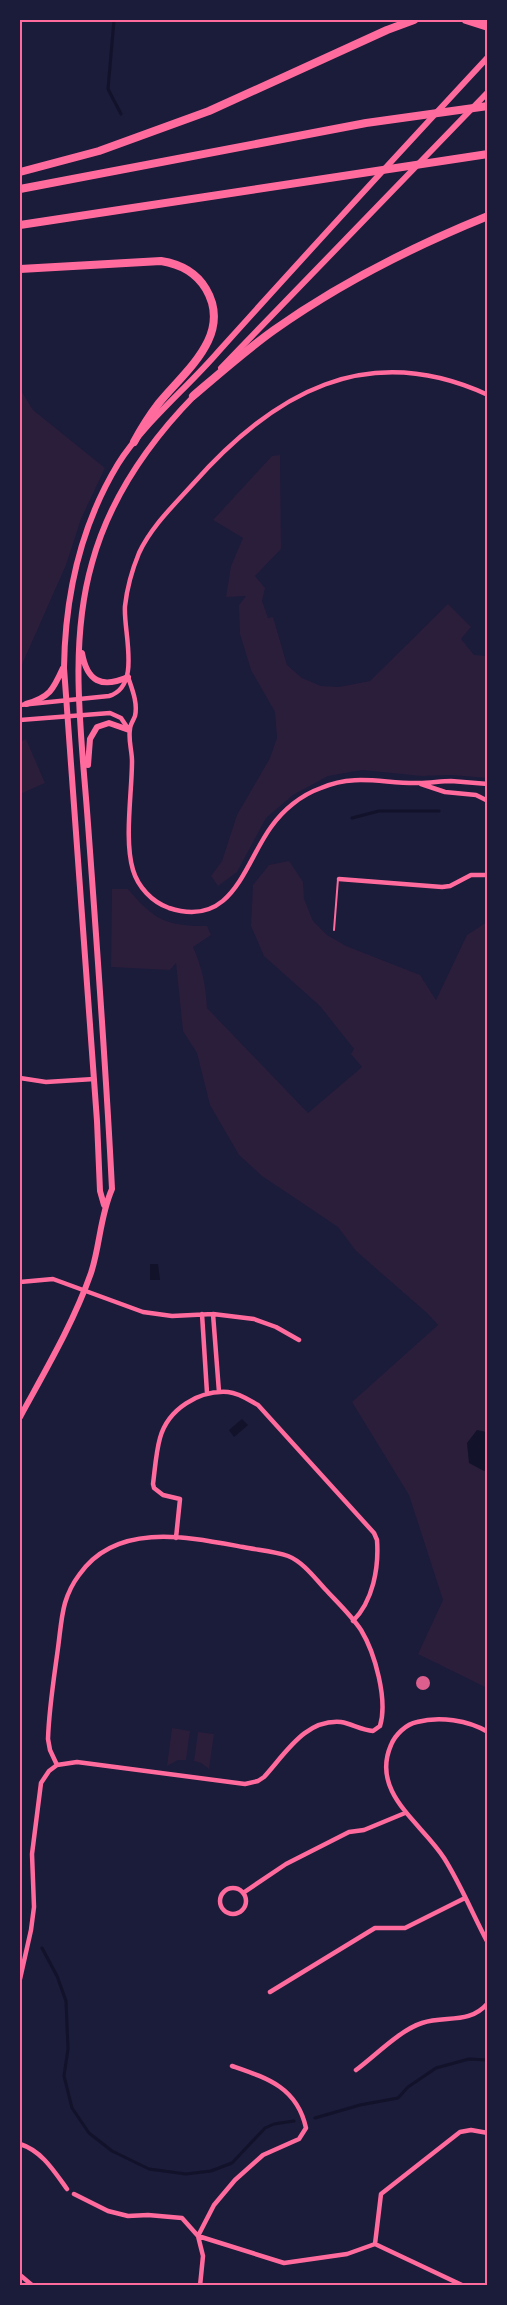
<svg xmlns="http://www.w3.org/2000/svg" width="507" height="2305" viewBox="0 0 507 2305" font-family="Arial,sans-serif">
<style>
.green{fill:#2a1e3b}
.water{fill:#12122b}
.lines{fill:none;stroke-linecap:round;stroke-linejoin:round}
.stream{stroke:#12122b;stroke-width:3}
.building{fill:#dd5f8e}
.service{stroke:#ff6b9d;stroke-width:2}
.minor{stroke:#ff6b9d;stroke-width:4.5}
.secondary{stroke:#ff6b9d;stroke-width:6}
.motorway{stroke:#ff6b9d;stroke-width:8}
.neatline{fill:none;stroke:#ff6b9d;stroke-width:2}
</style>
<rect width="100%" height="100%" fill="#1b1b3a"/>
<!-- green -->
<path class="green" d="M 20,389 L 33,410 L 105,468 L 81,519 L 66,565 L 20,669 Z
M 280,455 L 281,549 L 255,576 L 265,588 L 262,601 L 268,618 L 273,617 L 287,665 L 302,678 L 321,686 L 339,687 L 370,681 L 448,604 L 471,627 L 461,639 L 474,655 L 487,656 L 487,778 L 451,775 L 421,776 L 362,770 L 328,776 L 293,795 L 266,818 L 237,872 L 218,886 L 211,876 L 222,861 L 237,815 L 270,758 L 277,738 L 275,712 L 251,670 L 240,634 L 239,605 L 246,596 L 226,597 L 231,566 L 243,538 L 213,520 L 272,456 Z
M 26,739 L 45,783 L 20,794 L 20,742 Z
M 289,861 L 303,882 L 304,899 L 313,921 L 327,935 L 346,946 L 420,975 L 436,1000 L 467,935 L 487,922 L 487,1688 L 418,1654 L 443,1600 L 409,1495 L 352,1402 L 438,1325 L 427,1313 L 356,1251 L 338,1227 L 262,1176 L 239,1155 L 210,1105 L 197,1053 L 183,1031 L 176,963 L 170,970 L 111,967 L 112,889 L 128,889 C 154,920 166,926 207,926 L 211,935 L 193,947 C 202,967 206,986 207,1008 L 308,1113 L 362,1067 L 351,1054 L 354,1049 L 320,1006 L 264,956 L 251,926 L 253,885 L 269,865 Z
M 172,1728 L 190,1731 L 186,1760 L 178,1760 L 167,1766 Z
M 198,1732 L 214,1734 L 209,1769 L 201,1763 L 194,1761 Z"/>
<!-- water -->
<path class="water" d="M 150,1264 L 158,1264 L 160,1280 L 150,1280 Z
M 242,1419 L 248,1425 L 234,1437 L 229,1430 Z
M 477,1430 L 487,1432 L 487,1469 L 484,1471 L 469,1463 L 467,1443 Z"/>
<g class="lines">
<!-- stream -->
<path class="stream" d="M 114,20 L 108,89 L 121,114
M 352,818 L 379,811 L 439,811
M 42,1948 L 57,1976 L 66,2001 L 68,2049 L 64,2076 L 72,2108 L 89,2133 L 112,2151 L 149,2169 L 186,2174 L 211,2171 L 232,2163 L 265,2128 L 274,2124 L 294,2121
M 315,2118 L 360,2105 L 398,2098 L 408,2087 L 436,2068 L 469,2059 L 488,2060"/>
</g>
<!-- building -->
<path class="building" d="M416 1683a7 7 0 1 1 14 0a7 7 0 1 1-14 0Z"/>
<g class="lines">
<!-- service -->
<path class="service" d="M 334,930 L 338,879"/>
<!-- minor -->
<path class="minor" d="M 128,677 C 132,689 138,703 135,716 C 133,721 130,725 130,729 C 128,739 132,751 132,761 C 132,793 124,840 133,870 C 138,887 152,902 169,908 C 233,929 244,864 271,827 C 283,810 301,795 321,788 C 356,773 384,784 419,783 C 430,783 441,781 451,781 C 463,782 475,783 488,784
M 20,705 L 109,696 C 142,686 123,632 125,606 C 127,588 132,570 139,553 C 151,527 173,506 192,485 C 273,393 367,339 488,395
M 20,720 L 110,713 L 121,718 L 129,730
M 421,784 L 445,792 L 476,795 L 488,801
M 339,879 L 442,887 L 450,886 L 471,875 L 488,875
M 20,1078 L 46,1082 L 94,1079
M 20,1282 L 53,1279 L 143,1312 L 172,1316 L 213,1314 L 254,1319 L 276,1327 L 299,1340
M 202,1314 L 207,1393
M 213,1314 L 219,1392
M 176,1538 L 180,1499 L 163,1495 L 154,1488 L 153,1484 C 155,1469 156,1452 160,1438 C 168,1409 199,1390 228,1392 C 239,1393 249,1400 258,1405 L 374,1533 L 377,1540 C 379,1568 373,1601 353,1621
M 488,1732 C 468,1720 439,1716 417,1722 C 406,1724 395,1735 391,1745 C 370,1793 422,1823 444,1858 C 461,1885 473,1915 488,1943
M220 1901a13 13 0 1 1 26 0a13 13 0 1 1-26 0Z
M 243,1893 L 286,1864 L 349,1832 L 364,1830 L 405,1813
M 20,1979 L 31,1930 L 34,1907 L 32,1854 L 41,1783 L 49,1771 L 57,1765 L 77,1762 L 245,1784 L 258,1781 L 264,1777 C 286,1753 305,1719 341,1722 C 352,1724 362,1730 373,1731 L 380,1726 C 388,1700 375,1653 361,1630 C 351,1615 337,1602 325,1589 C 314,1577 303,1562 288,1556 C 274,1551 257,1550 243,1547 C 189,1537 116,1521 79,1575 C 73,1583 68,1593 65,1603 C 61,1617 60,1634 58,1648 C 54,1678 49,1708 48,1739 L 50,1750 L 57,1765
M 270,1992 L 375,1928 L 405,1928 L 465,1898
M 356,2070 C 375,2056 400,2030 422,2023 C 446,2015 469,2025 488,2003
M 20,2144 C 42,2151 54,2171 67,2189
M 74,2194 L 108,2211 L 128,2216 L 148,2215 L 182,2218 L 198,2236 L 284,2263 L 347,2254 L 375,2244 L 464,2286
M 375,2244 L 381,2194 L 460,2132 L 471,2130 L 488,2133
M 20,2275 L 33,2286
M 200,2286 L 203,2256 L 198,2236 L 214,2205 L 235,2180 L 263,2155 L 299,2139 L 306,2128 C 297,2087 267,2078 232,2066"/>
<!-- secondary -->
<path class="secondary" d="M 221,368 L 488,92
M 82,653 C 87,681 101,689 128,677
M 26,704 C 50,697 53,690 63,668
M 88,765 L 90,739 L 97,727 L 109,723 L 129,730
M 104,1205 L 100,1191 L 97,1121 L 64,668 C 65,597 81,525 118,464 C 143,424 187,388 218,352 C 307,253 397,155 488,57
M 20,1417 C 45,1371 73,1324 91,1273 C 100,1246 100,1216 112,1189 C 106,1067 97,946 88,824 C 82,738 68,647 92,563 C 110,497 148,443 195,395"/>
<!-- motorway -->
<path class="motorway" d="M 466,20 L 488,27
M 20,172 L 99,151 L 209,111 L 387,30 L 414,20
M 20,189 L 366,123 L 488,106
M 20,225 L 488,154
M 20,269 L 161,261 C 180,264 196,272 206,289 C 233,335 185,371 159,403 C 149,416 141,429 134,442
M 193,396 C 220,373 246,350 274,330 C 339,284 414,246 488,216"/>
</g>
<!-- border -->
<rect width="507" height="2305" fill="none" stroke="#1b1b3a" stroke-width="42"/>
<rect x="21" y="21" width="465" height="2263" class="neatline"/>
</svg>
